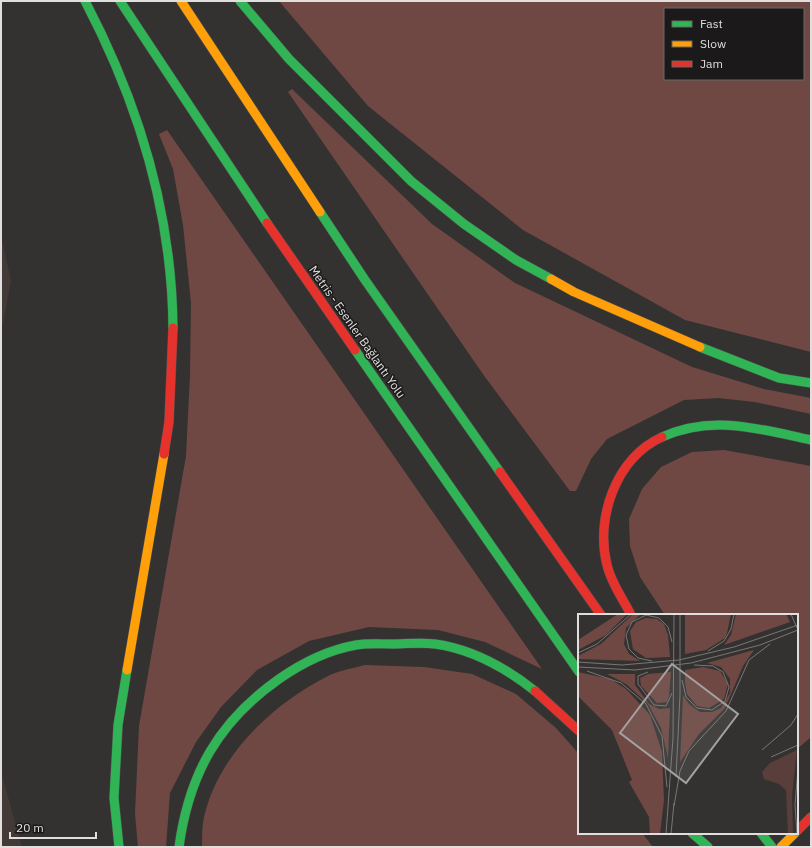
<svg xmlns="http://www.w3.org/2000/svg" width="812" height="848" viewBox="0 0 812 848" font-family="'IBM Plex Sans',sans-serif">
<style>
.built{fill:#433937}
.forest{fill:#6f4844;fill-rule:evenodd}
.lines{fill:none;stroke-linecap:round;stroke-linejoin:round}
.fast-casing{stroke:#4f4e4d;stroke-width:10}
.slow-casing{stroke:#4f4e4d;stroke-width:10}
.jam-casing{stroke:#4f4e4d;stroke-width:10}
.fast{stroke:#30b455;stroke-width:9}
.slow{stroke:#ff9f0a;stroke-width:9}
.jam{stroke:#e5322d;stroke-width:9}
.labels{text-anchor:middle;stroke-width:3;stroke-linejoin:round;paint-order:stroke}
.street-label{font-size:12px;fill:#e1dedd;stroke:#1b1919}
.inset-road{fill:none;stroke:#797776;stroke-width:1}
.view{fill:#a4a2a1;fill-opacity:0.15;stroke:#a4a2a1;stroke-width:2}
.inset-edge{fill:none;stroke:#e1dedd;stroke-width:2}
</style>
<rect width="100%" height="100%" fill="#343231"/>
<!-- built -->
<path class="built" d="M 1,235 L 11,281 L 1,333 Z
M 1,772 L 22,847 L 1,847 Z"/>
<!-- forest -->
<path class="forest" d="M 279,1 L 811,1 L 811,352 L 685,320 L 523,230 L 368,106 ZM 665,9 L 803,9 L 803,79 L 665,79 Z
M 292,89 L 432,224 L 515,283 L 692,367 L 764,389 L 811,398 L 811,414 L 755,402 L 718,398 L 684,400 L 607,439 L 591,459 L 576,491 L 570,491 L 485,377 L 288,92 Z
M 167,130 L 542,669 L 485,642 L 438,630 L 369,627 L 309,641 L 257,670 L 221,707 L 196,742 L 170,793 L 166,847 L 138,847 L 135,814 L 139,726 L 186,456 L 190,375 L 191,303 L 183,225 L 173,169 L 159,134 Z
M 724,450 L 811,466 L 811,737 L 797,749 L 797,615 L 665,615 L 640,577 L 630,546 L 629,519 L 642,489 L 661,467 L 692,452 Z
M 365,665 L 424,667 L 472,674 L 516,694 L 556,728 L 579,754 L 579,833 L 642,833 L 653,847 L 202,847 C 202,837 202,826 204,817 C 219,753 274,703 330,675 C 341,670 354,668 365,665 Z"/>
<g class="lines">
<defs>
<path id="fast" d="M 85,1 C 138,102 172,212 173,328
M 120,1 L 267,223
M 240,1 L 289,59 L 411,181 L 464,224 L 516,260 L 551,279
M 320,212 L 365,280 L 500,472
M 700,347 L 779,378 L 811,383
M 355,350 L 579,672
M 662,437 C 713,414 759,429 811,440
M 692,833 L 708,847
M 761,833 L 772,847
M 119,847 L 114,798 L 118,725 L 127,670
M 179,847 C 189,774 218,722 279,679 C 302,663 328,650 356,645 C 368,643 380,644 392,644 C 406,644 420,642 435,644 C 471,649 506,668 535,691"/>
<path id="slow" d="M 181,1 L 320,212
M 551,279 L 574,292 L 700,347
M 127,670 L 164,454
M 781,847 L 795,833"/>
<path id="jam" d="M 267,223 L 355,350
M 164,454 L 169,422 L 173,328
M 500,472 L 601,615
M 631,615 C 623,599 611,583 607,565 C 595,518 616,458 662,437
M 535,691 L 579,731
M 797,831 L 811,817"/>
</defs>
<!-- fast casing -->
<use href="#fast" class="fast-casing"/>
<!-- slow casing -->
<use href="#slow" class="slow-casing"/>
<!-- jam casing -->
<use href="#jam" class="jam-casing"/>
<!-- fast -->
<use href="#fast" class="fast"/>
<!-- slow -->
<use href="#slow" class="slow"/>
<!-- jam -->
<use href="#jam" class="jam"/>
</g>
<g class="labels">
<!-- street labels -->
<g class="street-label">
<text transform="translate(357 332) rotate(55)" y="4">Metris - Esenler Bağlantı Yolu</text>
</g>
</g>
<!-- overview -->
<g transform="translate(578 614)">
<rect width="220" height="220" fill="#343231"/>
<path d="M 219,136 L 214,182 L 215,220 L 210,220 L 208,176 L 201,170 L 186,165 L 184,158 L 192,149 Z" fill="#5a3e3b"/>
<path d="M 40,0 L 49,0 L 28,21 L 0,36 L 0,26 ZM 55,0 L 63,0 L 48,14 L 46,30 L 51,40 L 62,47 L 0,45 L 0,42 L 23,30 ZM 107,0 L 153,0 L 149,19 L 147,24 L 128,36 L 107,40 ZM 158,0 L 208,0 L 212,8 L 146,31 L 153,21 ZM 68,4 L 79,5 L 86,10 L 90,21 L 92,43 L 68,44 L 55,35 L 52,17 L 58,8 ZM 176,36 L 165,52 L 147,94 L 121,120 L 102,148 L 105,81 L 111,90 L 122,98 L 134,98 L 143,94 L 152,79 L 152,65 L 143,53 L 129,49 ZM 125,53 L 142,57 L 150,70 L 146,85 L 131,94 L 119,92 L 109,80 L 107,68 L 107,56 ZM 0,58 L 32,65 L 48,75 L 72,101 L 84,138 L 86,186 L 82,220 L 72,220 L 71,203 L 51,168 L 54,166 L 34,116 L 0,82 ZM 93,58 L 91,82 L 89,88 L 79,89 L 63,72 L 62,64 L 70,60 ZM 29,60 L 57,60 L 57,71 L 71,90 L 81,95 L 92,94 L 90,144 L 83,114 L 70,90 L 48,70 Z" fill="#6f4844"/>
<path class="inset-road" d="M 213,0 L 219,14M 130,37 L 146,27 L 153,15 L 156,0M 0,39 L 19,30 L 53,0M 74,47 L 60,44 L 51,35 L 48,21 L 54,8 L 68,1 L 81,4 L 90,13 L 94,28M 0,48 L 44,51 L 101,46 L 156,33 L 220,11M 0,53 L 57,56 L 113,49 L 182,31 L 220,16M 9,57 L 43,69 L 68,90 L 84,122 L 89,173M 70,58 L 60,62 L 60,70 L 76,91 L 88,92 L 94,79M 104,66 L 108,83 L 119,94 L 134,96 L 147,87 L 151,73 L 145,58 L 135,52 L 116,51M 184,136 L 213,111 L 220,100M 193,143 L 220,131M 98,163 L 102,81 L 102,0M 96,192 L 102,157 L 111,137 L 148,97 L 171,46 L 192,30M 88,220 L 95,124 L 96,0M 93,220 L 96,189M 219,220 L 217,191 L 220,155"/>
<path class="view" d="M 94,50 L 160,100 L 108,169 L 42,119 Z"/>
<rect width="220" height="220" class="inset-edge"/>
</g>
<!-- border -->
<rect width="812" height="848" fill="none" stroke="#e1dedd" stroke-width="4"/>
<!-- legend -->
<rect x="664" y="8" width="140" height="72" fill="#1b1919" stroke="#6a6867"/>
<rect x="672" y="21" width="20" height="6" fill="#30b455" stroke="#6a6867"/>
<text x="700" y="28" font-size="12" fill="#e1dedd">Fast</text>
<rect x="672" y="41" width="20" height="6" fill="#ff9f0a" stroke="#6a6867"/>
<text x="700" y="48" font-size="12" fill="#e1dedd">Slow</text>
<rect x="672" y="61" width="20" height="6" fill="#e5322d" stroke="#6a6867"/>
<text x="700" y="68" font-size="12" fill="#e1dedd">Jam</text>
<!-- scale -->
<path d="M10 832v6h86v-6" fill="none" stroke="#e1dedd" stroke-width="2"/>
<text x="16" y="832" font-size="12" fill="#e1dedd" stroke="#1b1919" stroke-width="3" paint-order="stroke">20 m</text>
</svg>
